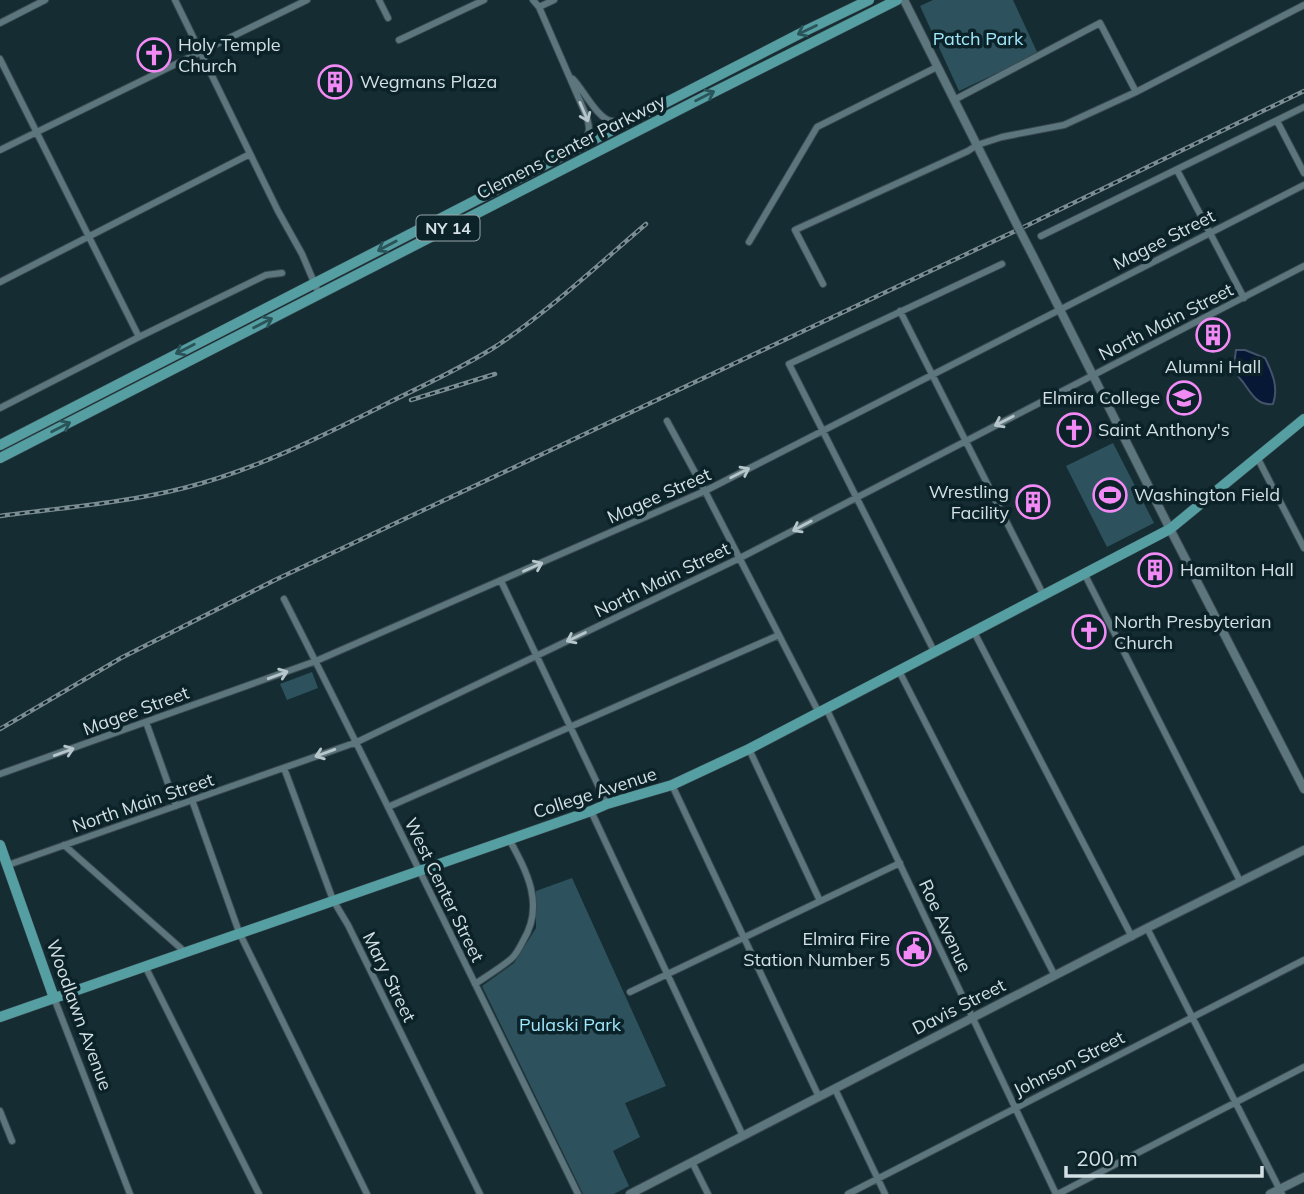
<svg xmlns="http://www.w3.org/2000/svg" width="1304" height="1194" viewBox="0 0 1304 1194" font-family="Mulish,sans-serif">
<style>
.green{fill:#2d525d}
.water{fill:#071736;stroke:#44536a;stroke-width:2}
.lines{fill:none;stroke-linecap:round;stroke-linejoin:round}
.minor-casing{stroke:#38494f;stroke-width:8}
.tertiary-casing{stroke:#38494f;stroke-width:10}
.primary-casing{stroke:#38494f;stroke-width:11}
.minor{stroke:#5d767d;stroke-width:6}
.tertiary{stroke:#5d767d;stroke-width:8}
.primary{stroke:#559ea2;stroke-width:10}
.rail-casing{stroke:#7b8d92;stroke-width:4.5}
.rail{stroke:#0b2228;stroke-width:2;stroke-dasharray:5;stroke-linecap:butt}
.tertiary-bridge-casing{stroke:#38494f;stroke-width:10;stroke-linecap:butt}
.tertiary-bridge{stroke:#5d767d;stroke-width:8}
.oneway{stroke:#295459}
.oneway2{stroke:#b6c6ca}
.labels{text-anchor:middle;stroke-width:7;stroke-linejoin:round;paint-order:stroke}
.shield{fill:#0b2228;stroke:#97a7ac;stroke-width:2}
.shield-label{font-size:16px;font-weight:bold;fill:#d3e0e4}
.park-label{font-size:18px;fill:#a1e8fd;stroke:#0b2228}
.poi-label{font-size:18px;fill:#d3e0e4;stroke:#0b2228;text-anchor:start}
.street-label{font-size:18px;fill:#d3e0e4;stroke:#0b2228}
</style>
<rect width="100%" height="100%" fill="#152c32"/>
<!-- green -->
<path class="green" d="M 933,0 L 1013,0 L 1038,54 L 959,91 L 920,6 Z
M 1113,443 L 1154,523 L 1107,547 L 1066,466 Z
M 312,672 L 318,688 L 287,700 L 280,684 Z
M 572,878 L 666,1086 L 625,1103 L 640,1137 L 613,1151 L 629,1186 L 614,1194 L 583,1194 L 482,986 L 514,963 L 536,928 L 536,891 Z"/>
<!-- water -->
<path class="water" d="M 1245,350 L 1265,358 C 1272,372 1279,387 1273,404 C 1257,406 1251,393 1243,382 C 1243,382 1236,374 1236,373 C 1233,367 1235,357 1236,350 Z"/>
<g class="lines">
<defs>
<path id="minor" d="M 175,0 L 278,211 L 302,254 L 319,294
M 379,0 L 388,18
M 533,0 L 539,7 L 554,0
M 539,7 L 586,115 C 590,127 591,133 582,143
M 0,23 L 45,0
M 399,40 L 484,0
M 0,59 L 139,337
M 573,79 C 583,89 598,120 612,121 C 618,122 624,119 629,118
M 954,100 L 1100,23 L 1136,92
M 1277,121 L 1304,173
M 0,150 L 307,0
M 1177,170 L 1244,298
M 1041,236 L 1304,107
M 749,242 L 817,127 L 937,67
M 0,282 L 250,154
M 823,284 L 795,230 L 968,151 L 977,145 L 1002,137 L 1064,125 L 1136,92 L 1304,5
M 900,311 L 1044,596
M 0,408 L 139,337 L 266,275 L 282,273
M 667,421 L 705,491 L 819,713
M 1257,457 L 1304,548
M 1085,575 L 1240,881
M 501,581 L 607,804
M 284,599 C 384,796 481,996 578,1194
M 974,632 L 1132,937
M 935,653 L 789,364 L 1002,264
M 899,671 L 1055,976
M 826,708 L 1056,1194
M 146,722 L 176,806
M 749,749 L 820,901
M 284,768 L 333,900 L 348,925 L 480,1194
M 0,774 L 316,661 L 705,491 L 1304,185
M 672,785 L 819,1097
M 192,800 L 239,932 L 367,1194
M 388,807 L 779,635
M 591,811 L 743,1136
M 64,845 L 185,952
M 8,865 L 357,742 L 740,558 L 1304,266
M 1147,928 L 1282,1194
M 145,966 L 259,1194
M 475,984 C 487,976 500,968 511,959 C 516,955 520,947 523,941 C 545,905 527,872 509,839
M 630,992 L 900,863
M 54,998 L 130,1194
M 835,1089 L 885,1194
M 0,1111 L 12,1141
M 692,1162 L 708,1194
M 848,1194 L 1304,960
M 1058,1194 L 1304,1067"/>
<path id="tertiary" d="M 904,0 L 1017,225
M 1033,256 L 1170,529 L 1304,789
M 630,1194 L 1147,928 L 1304,850
M 1270,1194 L 1304,1177"/>
<path id="primary" d="M 0,445 L 805,31 L 869,0
M 0,458 L 696,101 L 897,0
M 0,845 L 54,998
M 0,1017 L 591,811 L 607,804 L 672,785 L 749,749 L 1170,529 L 1304,419"/>
</defs>
<!-- minor casing -->
<use href="#minor" class="minor-casing"/>
<!-- tertiary casing -->
<use href="#tertiary" class="tertiary-casing"/>
<!-- primary casing -->
<use href="#primary" class="primary-casing"/>
<!-- minor -->
<use href="#minor" class="minor"/>
<!-- tertiary -->
<use href="#tertiary" class="tertiary"/>
<!-- primary -->
<use href="#primary" class="primary"/>
<defs>
<path id="rail" d="M 411,400 L 495,374
M 0,516 C 60,508 125,503 184,488 C 256,470 324,435 390,402 C 426,384 464,367 498,345 C 551,309 598,265 646,224
M 0,729 L 121,658 L 275,580 L 1028,225 L 1304,91"/>
</defs>
<!-- rail casing -->
<use href="#rail" class="rail-casing"/>
<!-- rail -->
<use href="#rail" class="rail"/>
<defs>
<path id="tertiary-bridge" d="M 1017,225 L 1033,256"/>
</defs>
<!-- tertiary-bridge casing -->
<use href="#tertiary-bridge" class="tertiary-bridge-casing"/>
<!-- tertiary-bridge -->
<use href="#tertiary-bridge" class="tertiary-bridge"/>
</g>
<!-- one-way arrows -->
<defs><path id="oneway-shaft" d="M-6 0H5M1.5-3L5.5 0L1.5 3" fill="none" stroke-width="1.6" stroke-linecap="round" stroke-linejoin="round" transform="scale(1.75)"/></defs>
<g class="oneway">
<use href="#oneway-shaft" transform="translate(807 30) rotate(154)"/>
<use href="#oneway-shaft" transform="translate(705 96) rotate(-27)"/>
<use href="#oneway-shaft" transform="translate(387 246) rotate(152)"/>
<use href="#oneway-shaft" transform="translate(263 323) rotate(-27)"/>
<use href="#oneway-shaft" transform="translate(185 349) rotate(153)"/>
<use href="#oneway-shaft" transform="translate(61 427) rotate(-27)"/>
</g>
<g class="oneway2">
<use href="#oneway-shaft" transform="translate(584 112) rotate(67)"/>
<use href="#oneway-shaft" transform="translate(1004 421) rotate(153)"/>
<use href="#oneway-shaft" transform="translate(740 473) rotate(-27)"/>
<use href="#oneway-shaft" transform="translate(802 526) rotate(152)"/>
<use href="#oneway-shaft" transform="translate(533 567) rotate(-24)"/>
<use href="#oneway-shaft" transform="translate(576 637) rotate(154)"/>
<use href="#oneway-shaft" transform="translate(278 675) rotate(-20)"/>
<use href="#oneway-shaft" transform="translate(64 752) rotate(-20)"/>
<use href="#oneway-shaft" transform="translate(325 753) rotate(160)"/>
</g>
<!-- icons -->
<defs>
<symbol id="church-ring" viewBox="-11 -11 22 22"><circle r="9.5" fill="#0b2228" stroke="#f18af4" stroke-width="1.5"/><path d="M-1.2-6h2.4v3.5h3.3v2.4h-3.3V6h-2.4V-.1h-3.3v-2.4h3.3Z" fill="#f18af4"/></symbol>
<symbol id="building-ring" viewBox="-11 -11 22 22"><circle r="9.5" fill="#0b2228" stroke="#f18af4" stroke-width="1.5"/><path d="M-4-6H4V6H1V3H-1V6H-4ZM-2.5-4.3h1.7v1.8h-1.7ZM.8-4.3h1.7v1.8H.8ZM-2.5-1h1.7V.8h-1.7ZM.8-1h1.7V.8H.8Z" fill="#f18af4"/></symbol>
<symbol id="university-ring" viewBox="-11 -11 22 22"><circle r="9.5" fill="#0b2228" stroke="#f18af4" stroke-width="1.5"/><path d="M0-5L7-2L0 1L-7-2ZM-4 1L0 2.5L4 1V4Q0 6-4 4Z" fill="#f18af4"/></symbol>
<symbol id="stadium-ring" viewBox="-11 -11 22 22"><circle r="9.5" fill="#0b2228" stroke="#f18af4" stroke-width="1.5"/><path d="M0-5a6.5 5 0 1 0 0 10a6.5 5 0 1 0 0-10ZM-3.5-1.8h7v3.6h-7Z" fill="#f18af4"/></symbol>
<symbol id="civic-ring" viewBox="-11 -11 22 22"><circle r="9.5" fill="#0b2228" stroke="#f18af4" stroke-width="1.5"/><path d="M-.6-6.5H3V-4.5H.6V-3L4-1V1h2V6H-6V1h2V-1L-.6-3ZM-1.2 2.5V6h2.4V2.5Z" fill="#f18af4"/></symbol>
</defs>
<g fill-rule="evenodd">
<use href="#church-ring" x="135" y="36" width="38" height="38"/>
<use href="#building-ring" x="316" y="63" width="38" height="38"/>
<use href="#building-ring" x="1194" y="316" width="38" height="38"/>
<use href="#university-ring" x="1165" y="379" width="38" height="38"/>
<use href="#church-ring" x="1055" y="411" width="38" height="38"/>
<use href="#stadium-ring" x="1091" y="476" width="38" height="38"/>
<use href="#building-ring" x="1014" y="483" width="38" height="38"/>
<use href="#building-ring" x="1136" y="551" width="38" height="38"/>
<use href="#church-ring" x="1070" y="613" width="38" height="38"/>
<use href="#civic-ring" x="895" y="930" width="38" height="38"/>
</g>
<g class="labels">
<!-- shield labels -->
<rect class="shield" x="416.5" y="215.5" width="63" height="25" rx="5"/>
<g class="shield-label">
<text x="448" y="234">NY 14</text>
</g>
<!-- park labels -->
<g class="park-label">
<text x="978" y="45">Patch Park</text>
<text x="570" y="1031">Pulaski Park</text>
</g>
<!-- poi labels -->
<g class="poi-label">
<text x="178" y="51">Holy Temple<tspan x="178" dy="21">Church</tspan></text>
<text x="360" y="88">Wegmans Plaza</text>
<text x="1213" y="373" text-anchor="middle">Alumni Hall</text>
<text x="1160" y="404" text-anchor="end">Elmira College</text>
<text x="1098" y="436">Saint Anthony's</text>
<text x="1009" y="498" text-anchor="end">Wrestling<tspan x="1009" dy="21">Facility</tspan></text>
<text x="1134" y="501">Washington Field</text>
<text x="1180" y="576">Hamilton Hall</text>
<text x="1114" y="628">North Presbyterian<tspan x="1114" dy="21">Church</tspan></text>
<text x="890" y="945" text-anchor="end">Elmira Fire<tspan x="890" dy="21">Station Number 5</tspan></text>
</g>
<!-- street labels -->
<g class="street-label">
<text transform="translate(571 147) rotate(-27)" y="6">Clemens Center Parkway</text>
<text transform="translate(1164 240) rotate(-27)" y="6">Magee Street</text>
<text transform="translate(1166 322) rotate(-27)" y="6">North Main Street</text>
<text transform="translate(659 496) rotate(-24)" y="6">Magee Street</text>
<text transform="translate(662 580) rotate(-26)" y="6">North Main Street</text>
<text transform="translate(136 711) rotate(-20)" y="6">Magee Street</text>
<text transform="translate(595 793) rotate(-18)" y="6">College Avenue</text>
<text transform="translate(143 803) rotate(-19)" y="6">North Main Street</text>
<text transform="translate(444 890) rotate(64)" y="6">West Center Street</text>
<text transform="translate(945 926) rotate(65)" y="6">Roe Avenue</text>
<text transform="translate(389 977) rotate(64)" y="6">Mary Street</text>
<text transform="translate(959 1007) rotate(-27)" y="6">Davis Street</text>
<text transform="translate(79 1015) rotate(70)" y="6">Woodlawn Avenue</text>
<text transform="translate(1069 1064) rotate(-27)" y="6">Johnson Street</text>
</g>
</g>
<!-- scale -->
<path d="M1066 1166v10h196v-10" fill="none" stroke="#d3e0e4" stroke-width="3.5"/>
<text x="1076" y="1166" font-size="21" fill="#d3e0e4" stroke="#0b2228" stroke-width="5" paint-order="stroke">200 m</text>
</svg>
